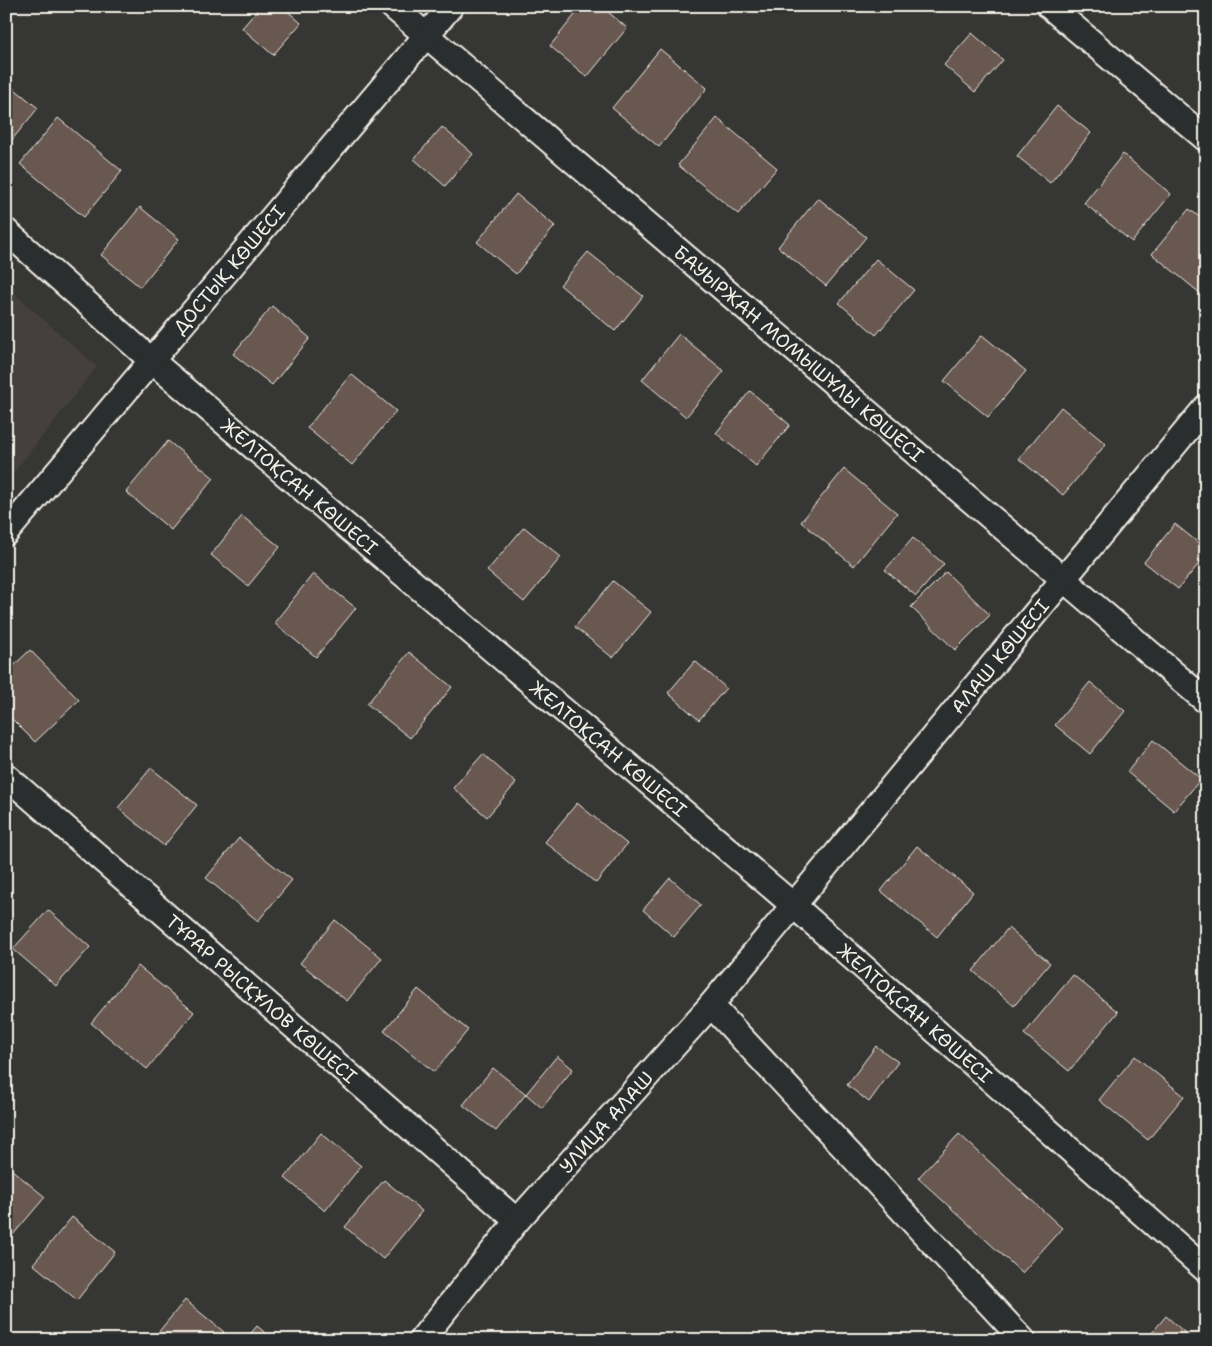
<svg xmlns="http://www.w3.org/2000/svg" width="1212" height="1346" viewBox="0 0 1212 1346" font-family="'Shantell Sans',sans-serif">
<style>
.built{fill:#45403d}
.building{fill:#685850;stroke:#f4f1e8}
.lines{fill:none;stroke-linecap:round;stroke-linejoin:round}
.street-casing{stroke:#f4f1e8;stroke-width:28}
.street{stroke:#2a2d2e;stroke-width:24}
.labels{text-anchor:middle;stroke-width:4.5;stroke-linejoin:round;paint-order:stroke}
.street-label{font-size:19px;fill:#f4f1e8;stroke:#2a2d2e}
</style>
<rect width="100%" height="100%" fill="#363635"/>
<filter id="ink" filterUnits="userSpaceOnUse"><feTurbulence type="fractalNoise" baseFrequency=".02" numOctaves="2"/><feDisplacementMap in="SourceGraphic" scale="10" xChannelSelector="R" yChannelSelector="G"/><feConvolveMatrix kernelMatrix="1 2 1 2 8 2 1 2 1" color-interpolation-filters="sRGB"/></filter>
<g filter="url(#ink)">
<!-- built -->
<path class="built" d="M 6,286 L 97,367 L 6,482 Z"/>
<!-- building -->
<path class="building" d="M 261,6 L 282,6 L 301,23 L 273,55 L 242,28 Z
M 582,6 L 601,6 L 627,28 L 587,77 L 550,46 Z
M 972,33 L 1003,60 L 975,92 L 944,65 Z
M 660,49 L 707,88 L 659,147 L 612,108 Z
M 6,82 L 38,108 L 6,147 Z
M 1057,106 L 1091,133 L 1050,183 L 1017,156 Z
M 58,118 L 122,171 L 84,217 L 20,164 Z
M 717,118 L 777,168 L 738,214 L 678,165 Z
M 442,127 L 473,154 L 445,186 L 414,159 Z
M 1123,154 L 1171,194 L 1132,242 L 1084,203 Z
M 516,194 L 555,226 L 516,274 L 477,242 Z
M 818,198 L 866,237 L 826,286 L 778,247 Z
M 140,207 L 179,239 L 140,287 L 101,255 Z
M 1189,209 L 1206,222 L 1206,298 L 1152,254 Z
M 588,252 L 643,296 L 615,331 L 560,285 Z
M 876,259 L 914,290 L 876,335 L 839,303 Z
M 272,306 L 310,338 L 272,385 L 233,354 Z
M 679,334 L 724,371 L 686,417 L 642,380 Z
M 982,335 L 1026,371 L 988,417 L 944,381 Z
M 351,374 L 396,411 L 352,465 L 307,428 Z
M 750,391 L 790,425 L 756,466 L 716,433 Z
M 1061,407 L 1106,444 L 1063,495 L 1019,459 Z
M 168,441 L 214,478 L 171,530 L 126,492 Z
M 844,469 L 897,513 L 854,566 L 801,522 Z
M 242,516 L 280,547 L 248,586 L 211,555 Z
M 1175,524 L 1206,549 L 1206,555 L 1178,589 L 1144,562 Z
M 524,527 L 561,557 L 524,602 L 487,571 Z
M 913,538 L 944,564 L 916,596 L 885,570 Z
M 946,572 L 990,615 L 955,650 L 911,607 Z
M 313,574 L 356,608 L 316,657 L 274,623 Z
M 613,581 L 651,612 L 613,658 L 575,627 Z
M 30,650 L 79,700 L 35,742 L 6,713 L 6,673 Z
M 409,652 L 452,687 L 410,738 L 367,704 Z
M 695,661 L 726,688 L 699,720 L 668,693 Z
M 1090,682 L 1125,711 L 1090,754 L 1055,725 Z
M 1153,740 L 1201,779 L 1174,811 L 1127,772 Z
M 483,754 L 516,783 L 487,817 L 453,788 Z
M 151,768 L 197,805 L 164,846 L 118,808 Z
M 577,803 L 627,844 L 596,883 L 545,842 Z
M 239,838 L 292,880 L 258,921 L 206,878 Z
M 917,846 L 973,892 L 937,937 L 881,891 Z
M 670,878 L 701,905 L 674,937 L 643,910 Z
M 48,910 L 90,947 L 56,986 L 13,949 Z
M 335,920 L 382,958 L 347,1001 L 300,963 Z
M 1008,928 L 1050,963 L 1014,1006 L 973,971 Z
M 138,966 L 194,1012 L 147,1069 L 91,1023 Z
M 1073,975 L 1118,1012 L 1069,1071 L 1024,1034 Z
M 418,989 L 468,1030 L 434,1072 L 384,1031 Z
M 876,1046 L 898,1062 L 869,1102 L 847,1085 Z
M 557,1056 L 573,1069 L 542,1108 L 526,1094 Z
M 1135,1056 L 1184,1096 L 1148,1140 L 1099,1100 Z
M 493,1068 L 526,1094 L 496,1131 L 463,1105 Z
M 321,1133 L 361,1166 L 325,1211 L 285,1178 Z
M 959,1134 L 1062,1228 L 1022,1273 L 918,1178 Z
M 6,1165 L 45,1197 L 6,1243 Z
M 384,1180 L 422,1211 L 383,1259 L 345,1227 Z
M 72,1217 L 115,1252 L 77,1300 L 33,1264 Z
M 185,1300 L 224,1332 L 217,1340 L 152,1340 Z
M 1166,1316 L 1193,1340 L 1146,1340 Z
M 257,1326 L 274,1340 L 245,1340 Z"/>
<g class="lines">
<defs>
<g id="street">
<path id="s1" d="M 392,6 L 1206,701"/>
<path d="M 1049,6 L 1206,139"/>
<path id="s2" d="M 6,231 L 152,361 L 793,905 L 1206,1270"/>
<path id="s3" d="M 6,533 L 451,6"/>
<path id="s4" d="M 6,776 L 517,1221"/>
<path d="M 711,1005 L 1023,1340"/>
<path id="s5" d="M 421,1340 L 517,1221 L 711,1005 L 1206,407"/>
</g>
</defs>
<!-- street casing -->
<use href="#street" class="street-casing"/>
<!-- street -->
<use href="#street" class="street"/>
</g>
</g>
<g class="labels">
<!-- street labels -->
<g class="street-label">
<text dy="7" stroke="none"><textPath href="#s3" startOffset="345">ДОСТЫҚ КӨШЕСІ</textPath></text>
<text dy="7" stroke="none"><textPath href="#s1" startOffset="535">БАУЫРЖАН МОМЫШҰЛЫ КӨШЕСІ</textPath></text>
<text dy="7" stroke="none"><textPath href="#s2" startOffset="389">ЖЕЛТОҚСАН КӨШЕСІ</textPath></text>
<text dy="7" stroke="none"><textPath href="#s5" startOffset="896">АЛАШ КӨШЕСІ</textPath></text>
<text dy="7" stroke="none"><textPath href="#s2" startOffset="794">ЖЕЛТОҚСАН КӨШЕСІ</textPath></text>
<text dy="7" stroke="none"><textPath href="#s4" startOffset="339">ТҰРАР РЫСҚҰЛОВ КӨШЕСІ</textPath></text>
<text dy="7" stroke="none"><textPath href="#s2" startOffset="1199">ЖЕЛТОҚСАН КӨШЕСІ</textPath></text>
<text dy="7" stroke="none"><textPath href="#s5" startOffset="286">УЛИЦА АЛАШ</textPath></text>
</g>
</g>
<!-- margin -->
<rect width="1212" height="1346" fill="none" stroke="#2a2d2e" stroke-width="25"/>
<rect x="12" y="12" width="1187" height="1321" fill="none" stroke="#f4f1e8" stroke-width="2" filter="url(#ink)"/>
</svg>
